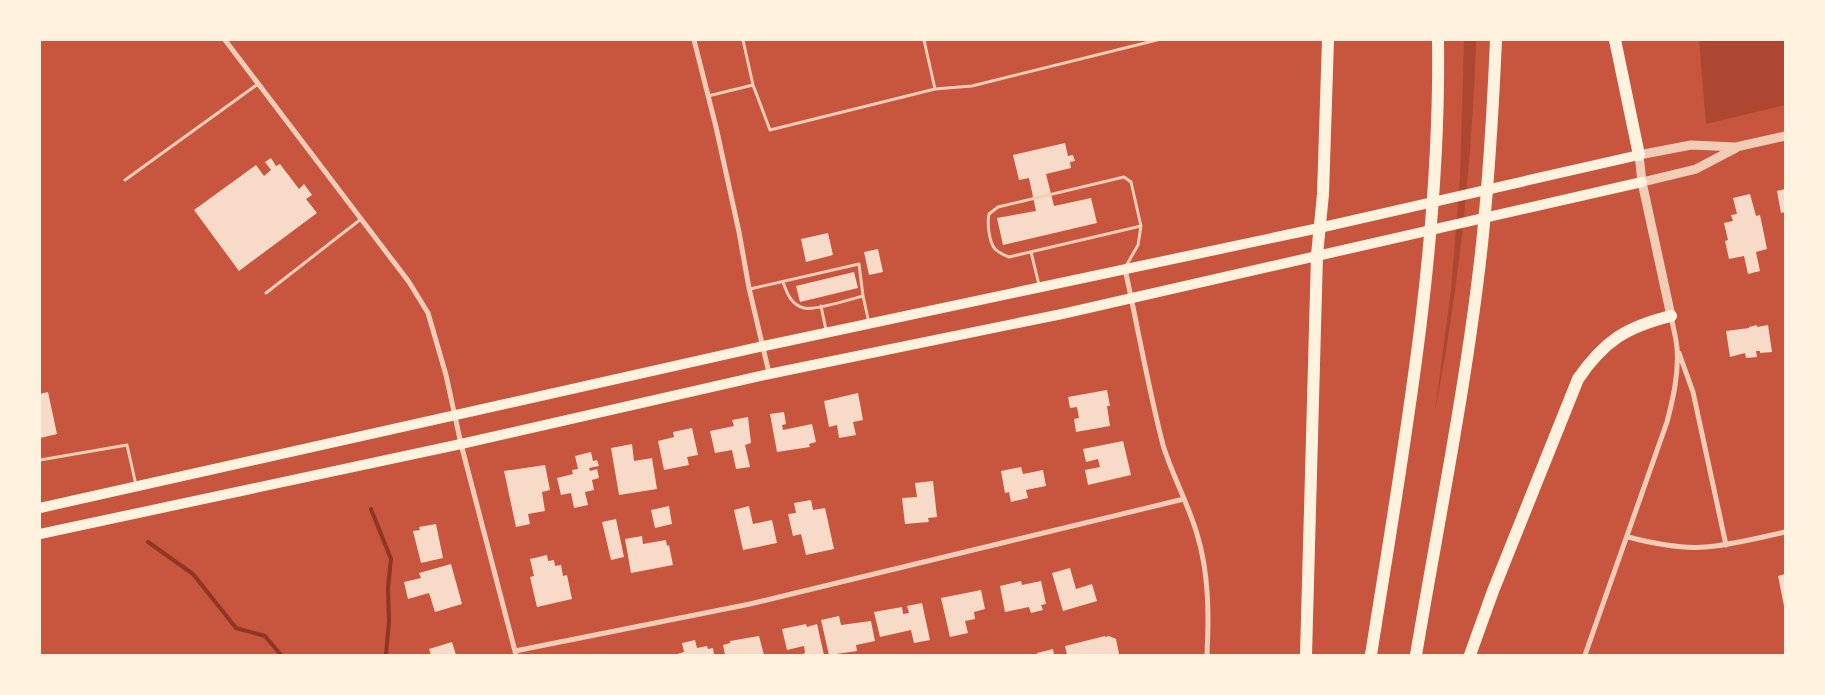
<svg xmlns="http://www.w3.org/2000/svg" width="1825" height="695" viewBox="0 0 1825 695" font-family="Inter,sans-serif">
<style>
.green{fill:#ae4732}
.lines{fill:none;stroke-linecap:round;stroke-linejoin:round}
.stream{stroke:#8f3625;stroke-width:4}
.building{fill:#f7dbc8}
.service{stroke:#f1ccb7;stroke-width:3}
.minor{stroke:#f1ccb7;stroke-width:5}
.tertiary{stroke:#f1ccb7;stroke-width:9}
.secondary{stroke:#fff3e0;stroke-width:10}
.motorway{stroke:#fff3e0;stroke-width:12}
</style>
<rect width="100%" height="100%" fill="#c8553d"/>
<!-- green -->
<path class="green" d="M 1464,40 L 1476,40 C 1472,164 1459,289 1435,411 L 1451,290 L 1460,178 Z
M 1699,40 L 1785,40 L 1785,105 L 1706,124 Z"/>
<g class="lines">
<!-- stream -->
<path class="stream" d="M 371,509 L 391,559 L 388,588 L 389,621 L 386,655
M 148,542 L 193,574 L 236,628 L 265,636 L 281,655"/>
</g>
<!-- building -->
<path class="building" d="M 1065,143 L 1068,156 L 1073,155 L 1075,161 L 1070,162 L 1071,168 L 1046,174 L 1054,206 L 1091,198 L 1097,223 L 1003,245 L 997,218 L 1036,211 L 1029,178 L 1019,180 L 1013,155 Z
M 271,158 L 276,166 L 280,164 L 299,189 L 304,184 L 312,195 L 306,199 L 317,213 L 239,271 L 194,210 L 256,165 L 264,176 L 271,170 L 265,162 Z
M 1785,189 L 1785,212 L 1781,213 L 1777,191 Z
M 1750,194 L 1756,216 L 1760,215 L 1767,249 L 1756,252 L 1760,271 L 1748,274 L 1744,256 L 1729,259 L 1725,241 L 1728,240 L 1724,223 L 1733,221 L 1731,215 L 1737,214 L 1733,198 Z
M 828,233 L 833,255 L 806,262 L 801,239 Z
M 878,249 L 883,272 L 869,275 L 864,252 Z
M 854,272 L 858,288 L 800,302 L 796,286 Z
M 1757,325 L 1757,327 L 1768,325 L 1772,352 L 1760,353 L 1760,351 L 1756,351 L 1757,357 L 1746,358 L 1745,353 L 1730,357 L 1726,331 L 1749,328 L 1749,327 Z
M 1107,390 L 1110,406 L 1107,406 L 1110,426 L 1076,432 L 1074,419 L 1079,418 L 1077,407 L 1070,408 L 1068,397 Z
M 48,392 L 57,434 L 40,438 L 40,394 Z
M 858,393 L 863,420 L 853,422 L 856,435 L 839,438 L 837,425 L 829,427 L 824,401 Z
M 784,412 L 786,424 L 782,425 L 783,430 L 812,424 L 816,442 L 809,444 L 810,447 L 777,452 L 770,414 Z
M 748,417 L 751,443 L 745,445 L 750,467 L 736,469 L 732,450 L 715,453 L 710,431 L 734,426 L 732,420 Z
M 692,428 L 698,455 L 687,457 L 689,465 L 664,470 L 658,441 L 674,437 L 673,432 Z
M 1123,441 L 1131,475 L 1088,485 L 1085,470 L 1100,467 L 1098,459 L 1086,462 L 1083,449 Z
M 632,444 L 634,461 L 652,458 L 657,489 L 619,495 L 611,448 Z
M 591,452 L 593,461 L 597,460 L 599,466 L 589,468 L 590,471 L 597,469 L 599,478 L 592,480 L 594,490 L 585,492 L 588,505 L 574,508 L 571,493 L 561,495 L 557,478 L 573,474 L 572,470 L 578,469 L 575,456 Z
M 545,465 L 550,490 L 542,492 L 545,511 L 528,514 L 530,524 L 516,527 L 504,471 Z
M 1021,467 L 1023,474 L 1043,470 L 1046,486 L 1026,490 L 1028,498 L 1011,502 L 1009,492 L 1005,493 L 1001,471 Z
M 933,481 L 937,517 L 928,518 L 929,522 L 905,524 L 902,498 L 917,497 L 915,483 Z
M 811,500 L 813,510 L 825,508 L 834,549 L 806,555 L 801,534 L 793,536 L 788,514 L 796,513 L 794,503 Z
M 669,506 L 672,524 L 655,528 L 651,510 Z
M 749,506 L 753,524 L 772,520 L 777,543 L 743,550 L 734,510 Z
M 616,519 L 624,557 L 611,560 L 602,522 Z
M 436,524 L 443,558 L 421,563 L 413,531 L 420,530 L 419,527 Z
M 642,536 L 643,544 L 666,540 L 667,546 L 669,545 L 673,565 L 631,573 L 625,539 Z
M 547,555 L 548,561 L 554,560 L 555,566 L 561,565 L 563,576 L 567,575 L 572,599 L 537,607 L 530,577 L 534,576 L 530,559 Z
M 451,564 L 462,604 L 435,612 L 429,593 L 408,599 L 404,582 L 421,578 L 419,573 Z
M 1070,568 L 1076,589 L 1092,584 L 1097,601 L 1063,611 L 1052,573 Z
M 1785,574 L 1785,606 L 1784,606 L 1778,576 Z
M 1021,581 L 1022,585 L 1041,581 L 1046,604 L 1041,605 L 1043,610 L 1031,613 L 1029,607 L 1005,612 L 1000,586 Z
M 981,590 L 985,609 L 974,612 L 975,619 L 965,621 L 968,633 L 950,637 L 941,598 Z
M 922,603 L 930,640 L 914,643 L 911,630 L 880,637 L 874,612 L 902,607 L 903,614 L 909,613 L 907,606 Z
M 839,616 L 841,625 L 871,621 L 875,641 L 856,645 L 857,651 L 829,655 L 821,620 Z
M 806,624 L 807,627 L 817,624 L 824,655 L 801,655 L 805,653 L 804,646 L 787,650 L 782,629 Z
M 759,636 L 764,655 L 725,655 L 723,645 L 730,643 L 730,641 Z
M 1105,636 L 1105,637 L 1109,636 L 1116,639 L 1119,654 L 1067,655 L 1065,646 Z
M 695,640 L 697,648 L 707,646 L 708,649 L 713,648 L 714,655 L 674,655 L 684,652 L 682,643 Z
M 452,642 L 456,655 L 431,655 L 429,649 Z
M 1053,649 L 1054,655 L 1037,655 L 1037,653 Z"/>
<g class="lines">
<!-- service -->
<path class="service" d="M 743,40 L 753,85 L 770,130 L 935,89 L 924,40
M 935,89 L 972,86 L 1157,40
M 708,96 L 753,85
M 125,180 L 258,84
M 1031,252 L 1039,285
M 1126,266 L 1138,245 L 1141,226 L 1131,182 L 1124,177 L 998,207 L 989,214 C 987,223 989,242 995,249 C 999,253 1004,255 1009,257 L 1141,226
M 783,282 C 787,293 791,305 804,308 C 815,311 851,299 863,296 L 869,323
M 750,289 L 859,264 L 863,296
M 266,293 L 361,219
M 821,306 L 826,330
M 40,460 L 127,445 L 136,485"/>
<!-- minor -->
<path class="minor" d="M 225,40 L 409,282 L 428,313 L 446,375 L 461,444 L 516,655
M 694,40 L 716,127 L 739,232 L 749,288 L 769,373
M 1125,269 C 1138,328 1148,387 1163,445 C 1172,475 1188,503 1197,534 C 1209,573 1209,615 1207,655
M 1679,353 L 1693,392 L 1726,545
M 1628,537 C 1651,543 1680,549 1705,547 C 1732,545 1758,538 1785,532
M 515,651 L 750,604 L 1184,499
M 1585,655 L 1667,422 C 1673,399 1679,373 1677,348 C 1676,337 1673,327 1671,316"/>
<!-- tertiary -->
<path class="tertiary" d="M 1642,182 L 1696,169 L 1736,148
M 1671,316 L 1642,182 L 1639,155 L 1691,145 L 1736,147 L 1785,136"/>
<!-- secondary -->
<path class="secondary" d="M 40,508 L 764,346 L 1319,228 L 1639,155
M 40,534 L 461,444 L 769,374 L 1062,314 L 1642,182"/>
<!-- motorway -->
<path class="motorway" d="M 1615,40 L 1639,155
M 1306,655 L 1317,255 L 1323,194 L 1328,40
M 1371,655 C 1403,451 1441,247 1438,40
M 1416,655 C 1439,518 1467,382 1482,244 C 1489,176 1493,108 1496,40
M 1470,655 L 1493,591 L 1578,379 C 1604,341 1626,327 1671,316"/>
</g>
<!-- border -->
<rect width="1825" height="695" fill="none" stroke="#fff3e0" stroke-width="82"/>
</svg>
